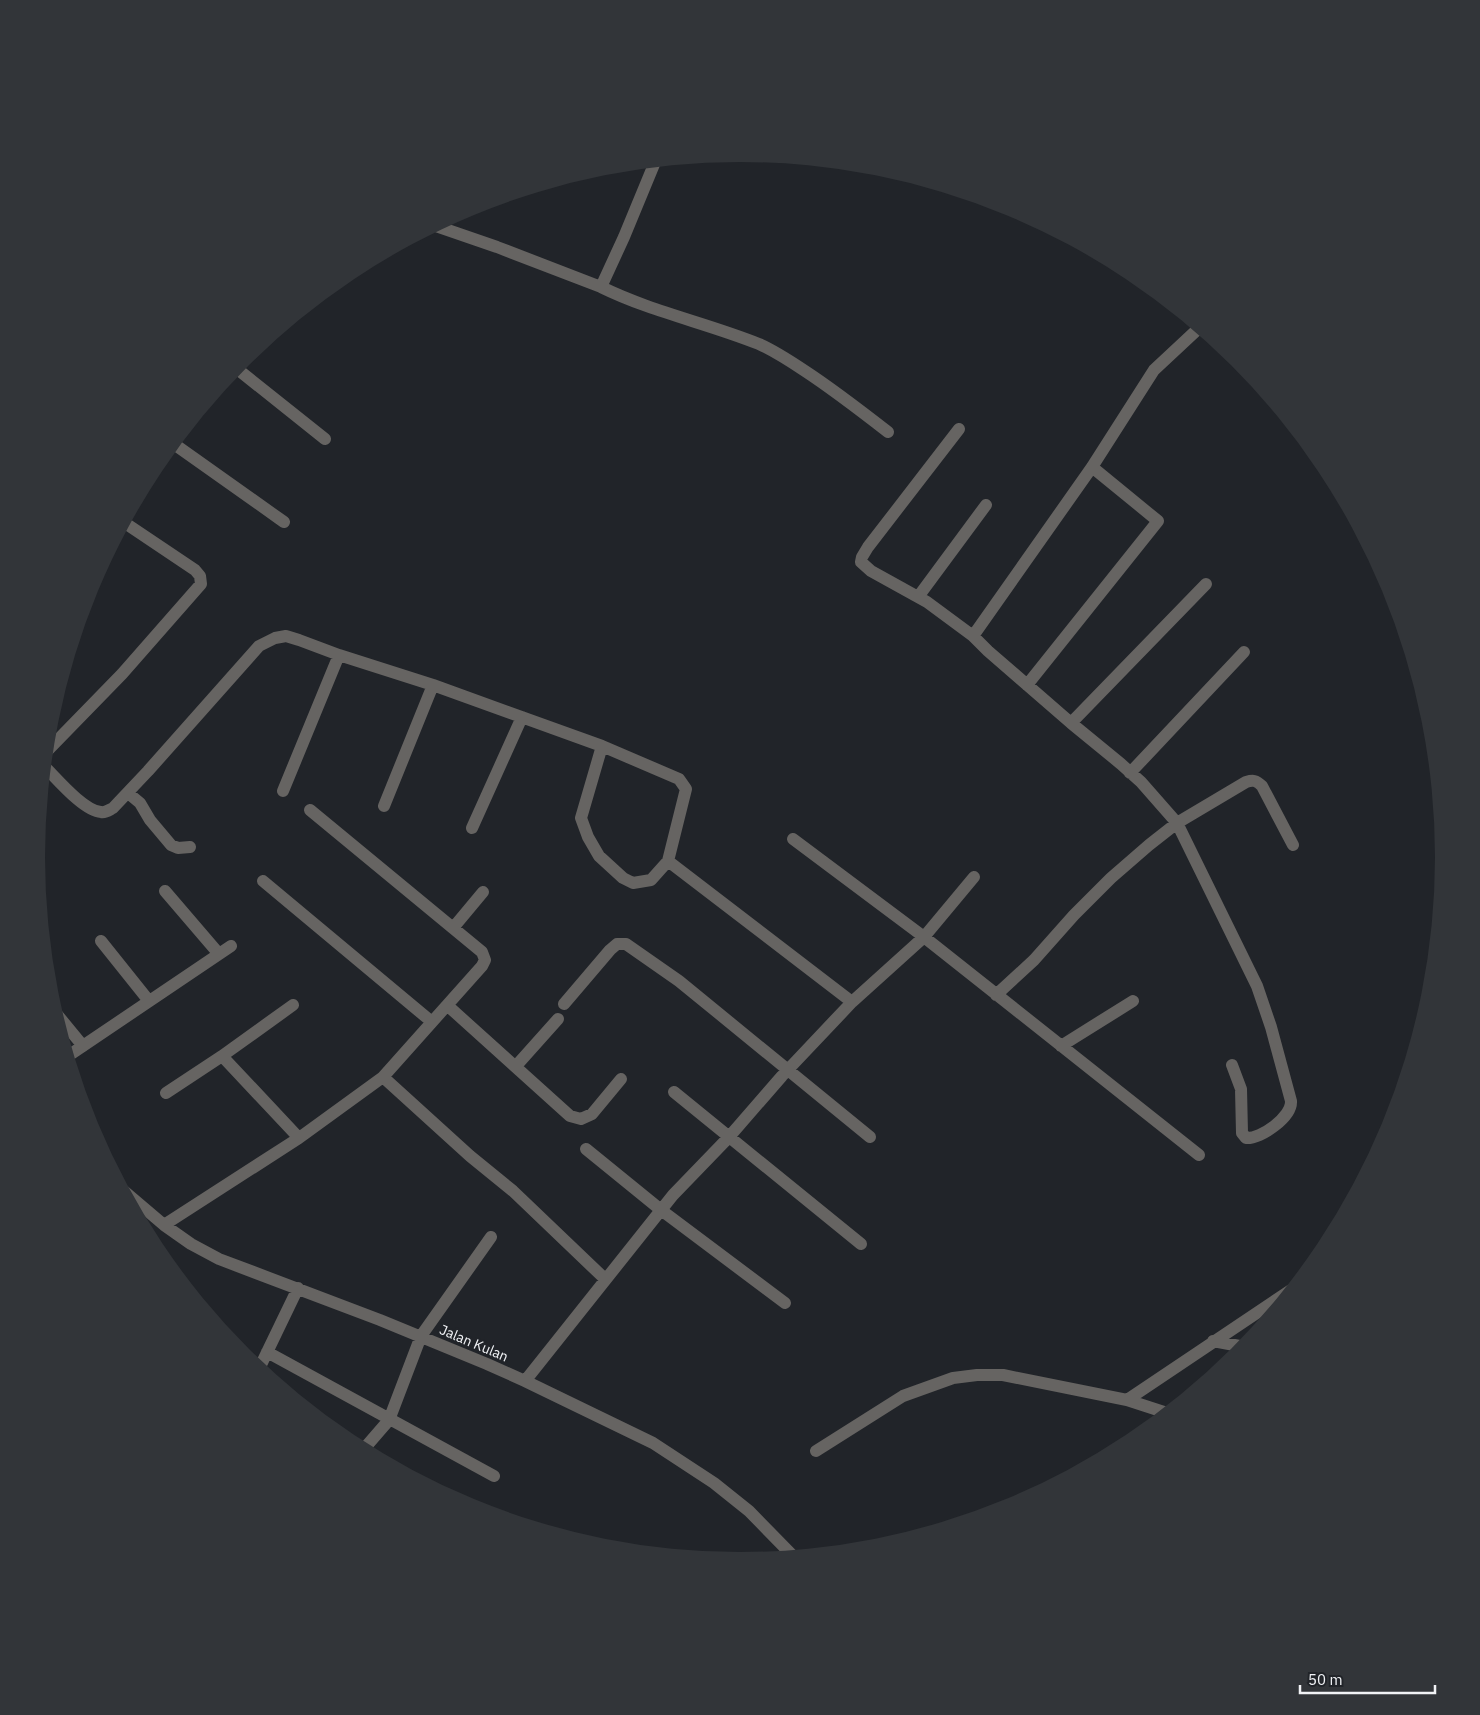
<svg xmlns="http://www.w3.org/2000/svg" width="1480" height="1715" viewBox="0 0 1480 1715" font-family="'IBM Plex Sans',sans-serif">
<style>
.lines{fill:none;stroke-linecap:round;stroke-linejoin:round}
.minor{stroke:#666462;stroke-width:12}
.labels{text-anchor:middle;stroke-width:4.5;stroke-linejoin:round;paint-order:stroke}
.street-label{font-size:14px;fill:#f1f3f6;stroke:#212429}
</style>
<rect width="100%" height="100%" fill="#212429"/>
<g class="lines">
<!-- minor -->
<path class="minor" d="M 436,226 L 497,247 L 601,287 L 624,237 L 655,162
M 601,287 C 652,312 707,323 759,344 C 775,351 790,361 805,371 C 834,390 861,411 888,432
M 236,368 L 325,439
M 959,429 L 868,547 L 862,557 L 861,562 L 871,571 L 927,602 L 973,636 L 988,651 L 1071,723 L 1121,764 L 1141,782 L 1177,823 L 1257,986 L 1271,1027 L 1291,1101 C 1292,1117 1261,1139 1246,1138 L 1242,1133 L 1241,1089 L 1232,1065
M 174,444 L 284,522
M 918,597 L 986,505
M 973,636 L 1092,467 L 1154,370 L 1199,328
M 1027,685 L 1158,521 L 1092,467
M 1071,723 L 1206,584
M 47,751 L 122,674 L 201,584 L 200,576 L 195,570 L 125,523
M 45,767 C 58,780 84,811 101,812 C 106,813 109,810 113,808 L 148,771 L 259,646 L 275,638 L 286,636 L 299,640 L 339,655 L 433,685 L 602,746 L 679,779 L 686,789 L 668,861 L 651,880 L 633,883 L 623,878 L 599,856 L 588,837 L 581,818 L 602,746
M 1130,773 L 1244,652
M 283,791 L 339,655
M 128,793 L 140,803 L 150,820 L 171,845 L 178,848 L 190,847
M 384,806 L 433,685
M 310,810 L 482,952 L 485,960 L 482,966 L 383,1077
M 472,828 L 522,717
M 793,839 L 924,937 L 1199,1155
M 668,861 L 852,1002
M 263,881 L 432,1022
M 165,891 L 219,954
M 453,928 L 483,892
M 101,941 L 149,1001
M 996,995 L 1034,960 L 1074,915 L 1111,878 L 1149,845 L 1177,823 L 1246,782 C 1253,780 1256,780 1262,786 L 1293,845
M 564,1004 L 610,950 L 617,944 L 626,944 L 679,981 L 870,1137
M 448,1006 L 570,1116 L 581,1119 L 592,1114 L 621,1079
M 55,1012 L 83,1046
M 1061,1046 L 1133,1001
M 68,1056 L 231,946
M 222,1056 L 293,1005
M 516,1066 L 558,1019
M 674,1092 L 861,1244
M 166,1093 L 222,1056 L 299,1138
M 586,1149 L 661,1210 L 785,1303
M 124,1191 L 164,1225 L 191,1244 L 219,1259 L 380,1320 L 487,1364 L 525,1381 L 653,1443 L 714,1483 L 749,1511 L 793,1556
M 164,1225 L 299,1138 L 383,1077 L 470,1156 L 513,1191 L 605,1279
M 1213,1341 L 1245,1347
M 267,1352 L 494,1476
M 259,1369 L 298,1288
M 525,1381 L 673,1195 L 729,1137 L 782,1076 L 852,1002 L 924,937 L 974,877
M 1127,1400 L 1291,1290
M 363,1450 L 389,1420 L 421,1336 L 491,1237
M 816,1451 L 903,1396 L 953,1378 L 977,1375 L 1003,1375 L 1127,1400 L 1167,1413"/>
</g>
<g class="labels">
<!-- street labels -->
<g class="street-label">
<text transform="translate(474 1343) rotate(23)" y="5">Jalan Kulan</text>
</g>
</g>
<!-- crop -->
<path d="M0 0H1480V1715H0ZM45 857a695 695 0 1 1 1390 0a695 695 0 1 1-1390 0Z" fill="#323539" fill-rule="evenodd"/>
<!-- scale -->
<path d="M1300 1685v8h135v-8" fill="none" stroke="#f1f3f6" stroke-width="2.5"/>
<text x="1308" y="1685" font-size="15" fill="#f1f3f6" stroke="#212429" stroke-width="4" paint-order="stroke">50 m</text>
</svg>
